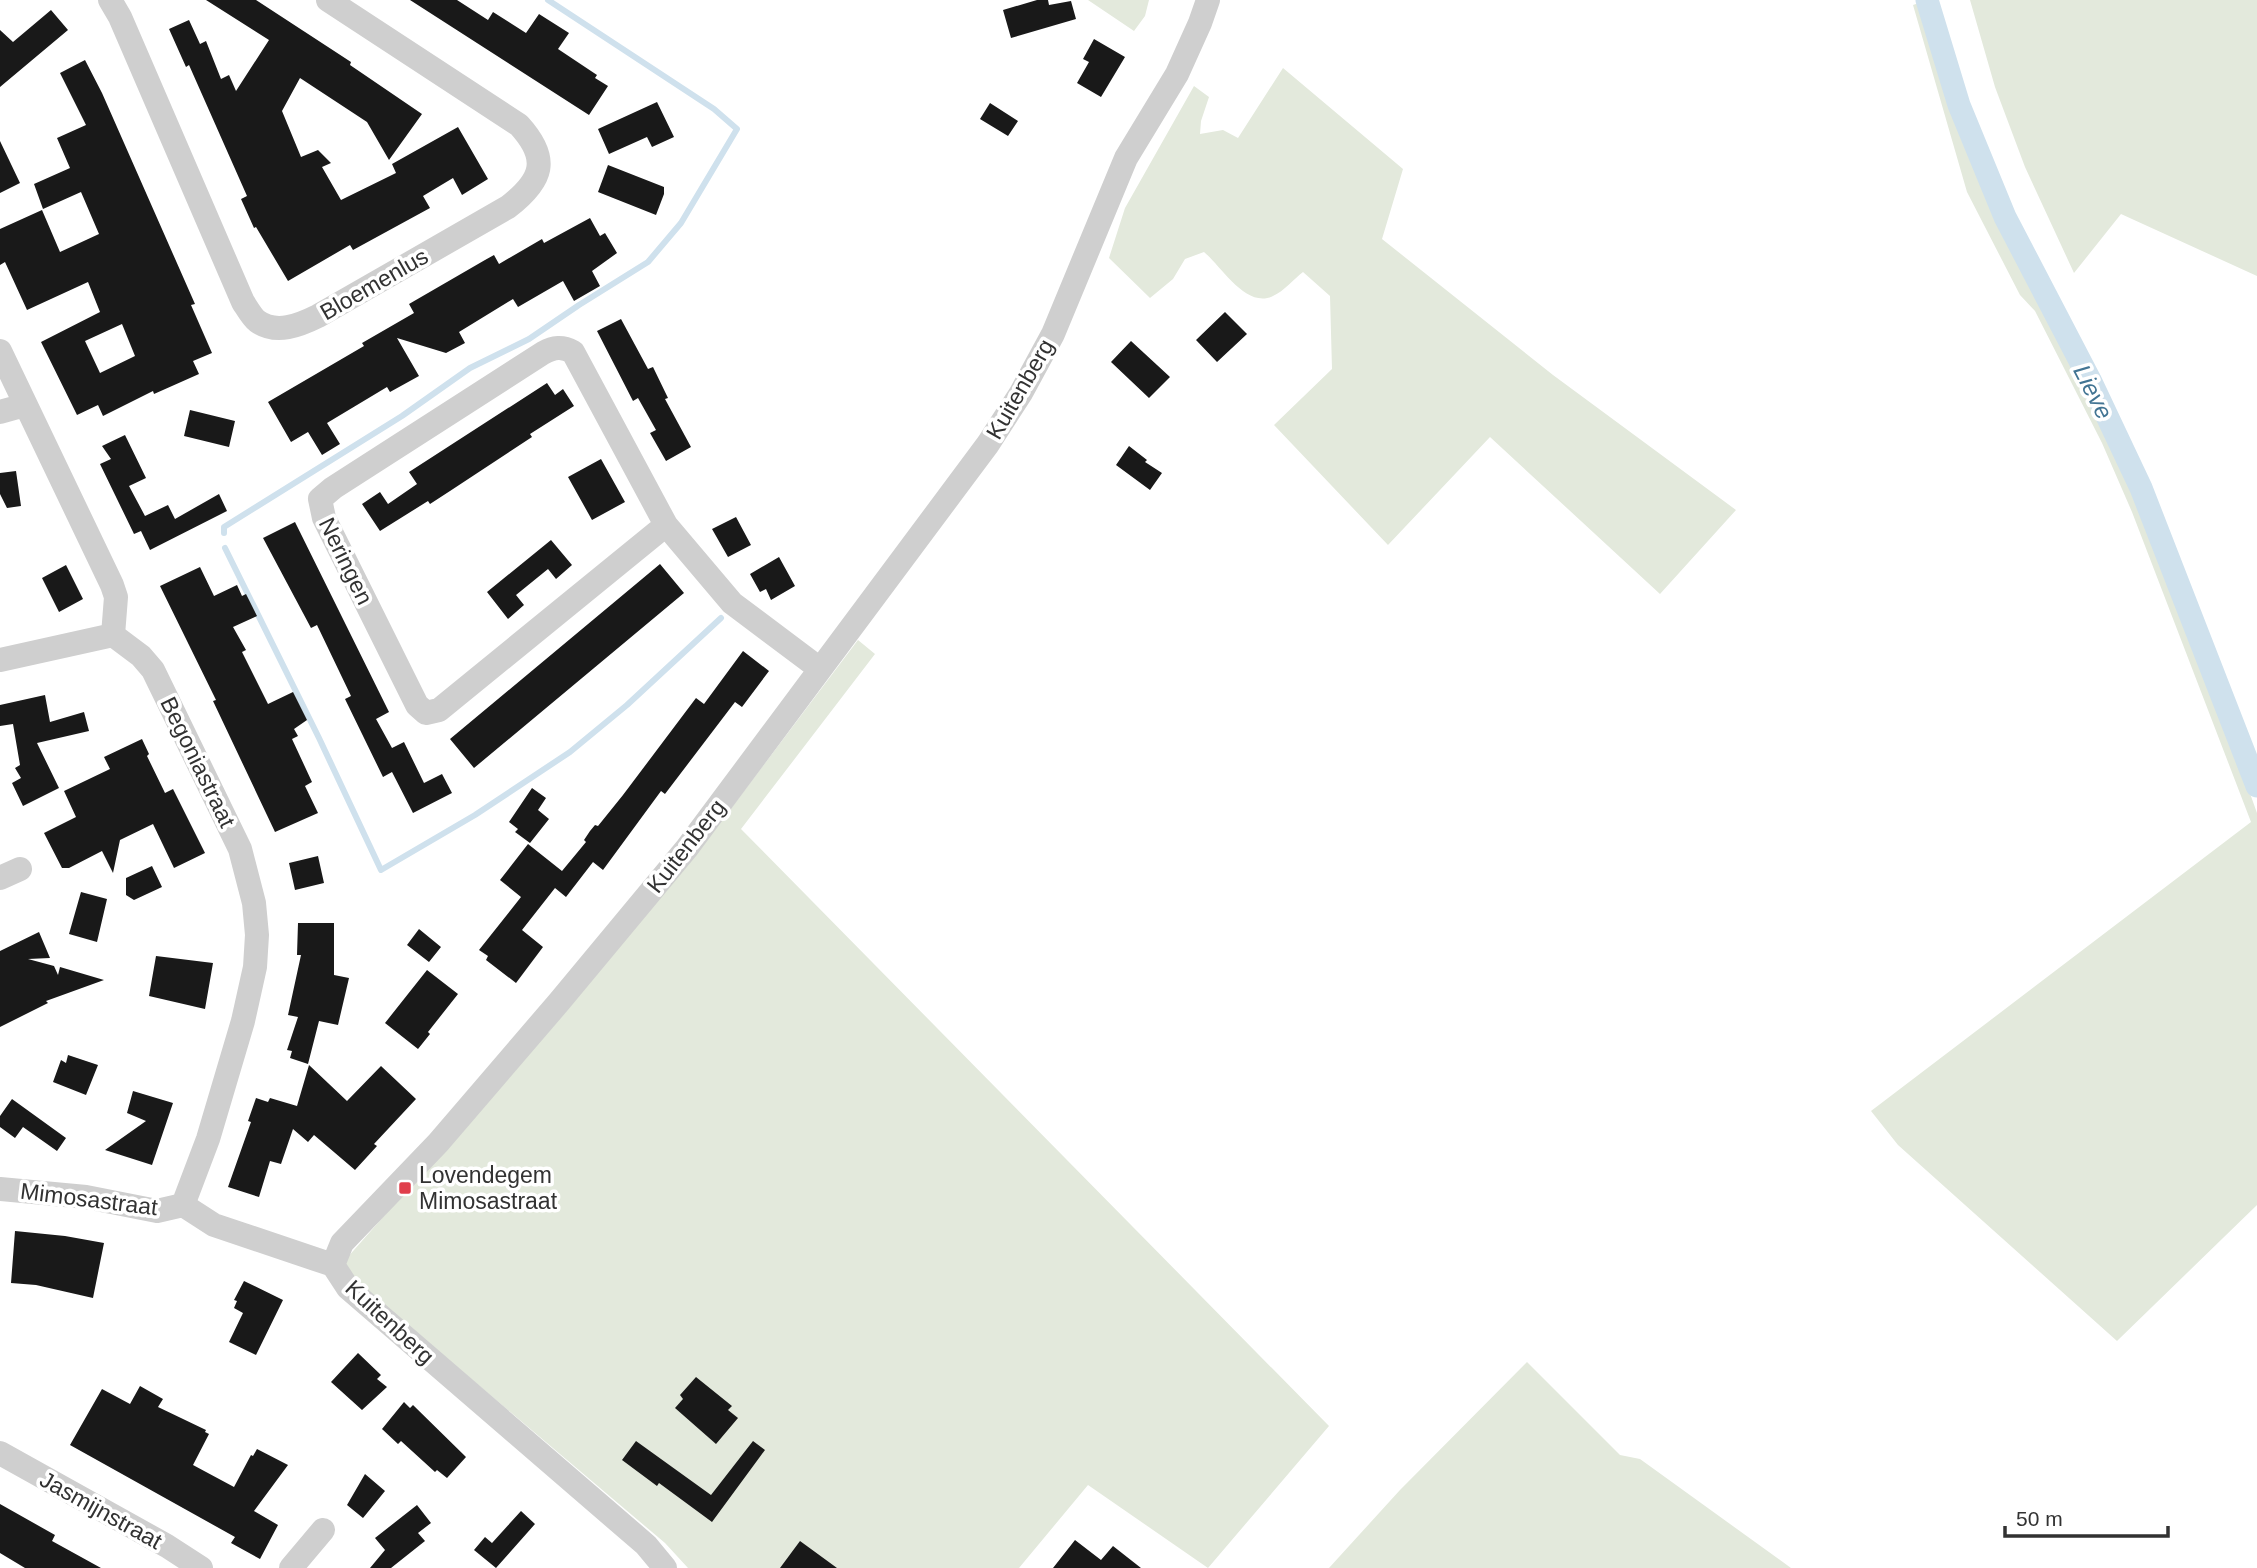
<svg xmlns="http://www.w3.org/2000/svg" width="2257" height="1568" viewBox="0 0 2257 1568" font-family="Helvetica,sans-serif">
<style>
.green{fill:#e3e9dc}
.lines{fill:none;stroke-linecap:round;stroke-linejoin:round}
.stream{stroke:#cfe1ed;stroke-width:6}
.canal{stroke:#cfe1ed;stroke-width:23}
.building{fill:#191919;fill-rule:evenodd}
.street{stroke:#cfcfcf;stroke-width:24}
.poi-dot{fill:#e03e4b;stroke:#fff;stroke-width:2.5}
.labels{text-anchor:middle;stroke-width:7;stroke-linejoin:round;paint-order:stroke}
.street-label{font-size:23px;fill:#323232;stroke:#fff}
.poi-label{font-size:23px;fill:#323232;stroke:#fff;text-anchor:start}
.water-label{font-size:24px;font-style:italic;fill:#427493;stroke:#fff}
</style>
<rect width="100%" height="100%" fill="#fff"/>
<!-- green -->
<path class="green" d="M 1088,0 L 1149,0 L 1145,16 L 1134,31 Z
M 1970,0 L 2257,0 L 2257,276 L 2121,214 L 2074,273 L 2025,167 L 1995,87 Z
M 1922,2 L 1951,103 L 1997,218 L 2104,421 L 2156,542 L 2204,665 L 2257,813 L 2257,1205 L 2117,1341 L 1898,1145 L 1871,1111 L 2251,822 L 2132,512 L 2102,443 L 2035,311 L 2020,295 L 1967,192 L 1913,5 Z
M 1283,68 L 1403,169 L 1382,239 L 1553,375 L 1736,510 L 1660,594 L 1490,437 L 1388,545 L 1274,425 L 1332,369 L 1330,296 L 1303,272 C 1294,279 1284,291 1273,296 C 1246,309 1222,267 1204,252 L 1185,259 L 1173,279 L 1150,298 L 1109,258 L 1125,208 L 1194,86 L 1209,97 L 1201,121 L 1200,134 L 1223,130 L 1238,138 Z
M 858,640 L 875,654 L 741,829 L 1329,1426 L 1208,1568 L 1088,1485 L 1019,1568 L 688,1568 L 665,1543 L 339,1267 L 534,1046 L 726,815 Z
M 1527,1362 L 1620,1455 L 1640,1459 L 1791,1568 L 1329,1568 L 1400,1490 Z"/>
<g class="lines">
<!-- stream -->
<path class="stream" d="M 224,533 L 224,527 L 402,416 L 470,368 L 529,339 L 579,305 L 648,262 L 681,223 L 737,129 L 714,109 L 548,0
M 225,548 L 319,738 L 381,870 L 475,815 L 570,752 L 627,705 L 721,618"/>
<!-- canal -->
<path class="canal" d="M 1927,0 L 1959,105 L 2005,217 L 2090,380 L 2141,488 L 2257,786"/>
</g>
<!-- building -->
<path class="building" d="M 206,0 L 256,0 L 351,62 L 350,65 L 422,114 L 389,160 L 367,122 L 300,78 L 282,111 L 301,157 L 318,150 L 331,163 L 322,167 L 341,200 L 396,173 L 392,164 L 458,127 L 488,179 L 462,195 L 453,178 L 423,196 L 430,208 L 353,250 L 350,245 L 288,281 L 256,227 L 254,228 L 241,199 L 247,196 L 189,65 L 186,67 L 169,29 L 189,20 L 200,44 L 206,41 L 221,79 L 229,75 L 236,91 L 269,40 Z
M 410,0 L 457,0 L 488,20 L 493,12 L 526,33 L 539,14 L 569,33 L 558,49 L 597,75 L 595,78 L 608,86 L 589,115 Z
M 1037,0 L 1048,0 L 1049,5 L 1071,1 L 1076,19 L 1011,38 L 1003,10 Z
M 51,10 L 68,30 L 0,87 L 0,30 L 13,42 Z
M 1094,39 L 1125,57 L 1101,97 L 1077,83 L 1089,62 L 1083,59 Z
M 85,60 L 102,93 L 195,304 L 191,305 L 212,353 L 193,361 L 199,374 L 154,394 L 153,391 L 103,416 L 98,405 L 77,415 L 41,342 L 100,312 L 88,282 L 27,310 L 5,262 L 0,265 L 0,229 L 42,210 L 60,252 L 99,234 L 81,192 L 43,209 L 34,184 L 70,168 L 57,138 L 86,125 L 60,73 ZM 122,324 L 135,356 L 100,373 L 85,341 Z
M 657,102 L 674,137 L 652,147 L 647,137 L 609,154 L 598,129 Z
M 990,103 L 1018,121 L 1008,136 L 980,119 Z
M 0,141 L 20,183 L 0,193 Z
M 608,165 L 664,187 L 664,194 L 656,215 L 598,192 Z
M 590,218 L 600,236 L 605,233 L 617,253 L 592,271 L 600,286 L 574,301 L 563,281 L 518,307 L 513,299 L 459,332 L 465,343 L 446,353 L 397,338 L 419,376 L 390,392 L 387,387 L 327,423 L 340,444 L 322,455 L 308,432 L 291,442 L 268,402 L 364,346 L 362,343 L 414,313 L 409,304 L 485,260 L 494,255 L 499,264 L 542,239 L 544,243 Z
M 1225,312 L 1247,334 L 1217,362 L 1196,340 Z
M 621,319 L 648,369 L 653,367 L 668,398 L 665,399 L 691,447 L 666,461 L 650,433 L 656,430 L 638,398 L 633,401 L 597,331 Z
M 1131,341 L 1170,377 L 1149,398 L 1111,362 Z
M 547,383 L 555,395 L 563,389 L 574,406 L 530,434 L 532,437 L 450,491 L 430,504 L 428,501 L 380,531 L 362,504 L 380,492 L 388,504 L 417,484 L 409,472 Z
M 190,410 L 235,421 L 229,447 L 184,436 Z
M 125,435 L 146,478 L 129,486 L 145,516 L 168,505 L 175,519 L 219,494 L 227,511 L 150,550 L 141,531 L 134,534 L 100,464 L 111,459 L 102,446 Z
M 1129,446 L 1147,460 L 1145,462 L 1162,473 L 1150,490 L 1116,465 Z
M 601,459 L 625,502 L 592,520 L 568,477 Z
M 16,471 L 21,506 L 7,508 L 0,494 L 0,473 Z
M 736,517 L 751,545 L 728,557 L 712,529 Z
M 295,522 L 389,712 L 376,719 L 392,748 L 404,742 L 424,783 L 442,774 L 452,793 L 413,813 L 392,772 L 383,777 L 345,699 L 351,696 L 317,625 L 311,628 L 263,538 Z
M 551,540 L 572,565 L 556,579 L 548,569 L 516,595 L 524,605 L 508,619 L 487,592 Z
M 779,557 L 795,586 L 771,600 L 766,589 L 760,592 L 750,574 Z
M 660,564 L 684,593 L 474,768 L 450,739 Z
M 66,565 L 83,599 L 59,612 L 42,578 Z
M 200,567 L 214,596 L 237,585 L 242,596 L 246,594 L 257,616 L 233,627 L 246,650 L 242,652 L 268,704 L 293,692 L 307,720 L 294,729 L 298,736 L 292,739 L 312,782 L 305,786 L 318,813 L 275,832 L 213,701 L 216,700 L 160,586 Z
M 743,651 L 769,671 L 742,707 L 735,702 L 665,794 L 661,791 L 603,870 L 593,862 L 566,897 L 555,888 L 522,930 L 543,947 L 516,983 L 486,960 L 488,956 L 479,950 L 521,897 L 500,880 L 528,844 L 562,871 L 586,842 L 584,840 L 590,831 L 595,825 L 598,826 L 623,795 L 696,698 L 704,704 Z
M 45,695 L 50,722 L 84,712 L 89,731 L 37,743 L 59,788 L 23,806 L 12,783 L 21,778 L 15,768 L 20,765 L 13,724 L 0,726 L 0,705 Z
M 142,739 L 149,754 L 147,756 L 165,793 L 173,789 L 205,853 L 174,868 L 153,824 L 120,840 L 113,873 L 102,851 L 69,868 L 62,868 L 44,833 L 76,817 L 64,791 L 110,769 L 104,757 Z
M 532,788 L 546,798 L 538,810 L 549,819 L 530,843 L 515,832 L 518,829 L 509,822 Z
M 318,856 L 324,883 L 295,890 L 289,863 Z
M 152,866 L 162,887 L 134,900 L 126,895 L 126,878 Z
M 81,892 L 107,899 L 97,942 L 69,934 Z
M 298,923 L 334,923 L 334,975 L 349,978 L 338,1025 L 319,1021 L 308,1064 L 290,1058 L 292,1051 L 287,1050 L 298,1017 L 288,1015 L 301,955 L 297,955 Z
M 419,929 L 441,947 L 429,962 L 407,945 Z
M 39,932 L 50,958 L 28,959 L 54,966 L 58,975 L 60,967 L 104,980 L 46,1001 L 48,1003 L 0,1027 L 0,951 Z
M 156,956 L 213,963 L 205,1009 L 149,996 Z
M 427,970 L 458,994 L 428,1032 L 430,1034 L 418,1049 L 385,1023 Z
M 68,1055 L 98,1065 L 86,1095 L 53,1082 L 61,1060 L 66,1063 Z
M 309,1065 L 347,1101 L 381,1066 L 416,1099 L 374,1144 L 377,1146 L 355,1170 L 314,1135 L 308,1142 L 293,1129 L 281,1164 L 270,1161 L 259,1197 L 228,1187 L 251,1122 L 248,1121 L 256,1098 L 268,1102 L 270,1098 L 297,1106 Z
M 133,1091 L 173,1103 L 152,1165 L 105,1150 L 146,1121 L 127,1113 Z
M 12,1099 L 66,1138 L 57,1151 L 23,1127 L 15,1138 L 0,1127 L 0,1116 Z
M 15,1231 L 65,1236 L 104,1243 L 93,1298 L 36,1285 L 11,1283 Z
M 244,1281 L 283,1300 L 256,1355 L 229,1342 L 243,1313 L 234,1308 L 237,1301 L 234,1300 Z
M 358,1353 L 381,1375 L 377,1379 L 387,1387 L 362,1410 L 331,1382 Z
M 696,1377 L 732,1406 L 728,1410 L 738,1418 L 716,1444 L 675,1408 L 683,1399 L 680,1395 Z
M 140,1386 L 163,1399 L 158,1407 L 206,1430 L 205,1432 L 209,1434 L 193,1465 L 234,1487 L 251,1455 L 253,1456 L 257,1449 L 288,1465 L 254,1511 L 278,1525 L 260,1559 L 231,1543 L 235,1537 L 70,1445 L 102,1389 L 130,1404 Z
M 404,1402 L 410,1408 L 413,1405 L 466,1457 L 447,1478 L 437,1470 L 435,1472 L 401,1441 L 398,1444 L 382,1429 Z
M 636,1441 L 711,1495 L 753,1441 L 765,1450 L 712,1522 L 659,1483 L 657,1486 L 622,1460 Z
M 365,1474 L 385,1491 L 363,1518 L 347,1505 Z
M 0,1504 L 55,1535 L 52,1541 L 101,1568 L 25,1568 L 0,1553 Z
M 417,1505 L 431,1523 L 418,1533 L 425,1541 L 391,1568 L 370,1568 L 385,1550 L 375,1538 Z
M 521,1511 L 535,1524 L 496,1568 L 474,1550 L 485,1537 L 492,1543 Z
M 1075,1540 L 1101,1560 L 1113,1546 L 1141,1568 L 1053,1568 Z
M 800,1541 L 811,1549 L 837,1568 L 780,1568 Z"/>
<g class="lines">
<!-- street -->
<path class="street" d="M 110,0 L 120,17 L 243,302 C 247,308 252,317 257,321 C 276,335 300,325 318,316 L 508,207 C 543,180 550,159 519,125 L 328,0
M 0,351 L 112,585 L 116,597 L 113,635 L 141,656 L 153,670 L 240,849 L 254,903 L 257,935 L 255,967 L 243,1021 L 208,1139 L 183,1205
M 0,412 L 25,405
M 666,525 L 439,710 L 426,713 L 417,705 L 324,518 L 320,499 L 333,488 L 543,353 C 554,347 562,346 573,352 L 666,525 L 732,603 L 820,669
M 0,660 L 113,635
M 0,878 L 20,869
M 0,1189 L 86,1197 L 157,1211 L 183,1205 L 214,1225 L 333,1265
M 0,1453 L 167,1546 L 201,1568
M 291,1568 L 323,1530
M 665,1568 L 646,1545 L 348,1288 L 333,1265 L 342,1243 L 438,1143 L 559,1002 L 687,848 L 988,444 L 1021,393 L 1053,334 L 1126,158 L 1177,74 L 1200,23 L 1208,0"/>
</g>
<!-- markers -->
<rect class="poi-dot" x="398" y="1181" width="14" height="14" rx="3.5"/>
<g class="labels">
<!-- street labels -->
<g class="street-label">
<text transform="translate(374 284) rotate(-30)" y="8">Bloemenlus</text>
<text transform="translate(1020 389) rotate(-60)" y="8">Kuitenberg</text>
<text transform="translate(346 561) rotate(64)" y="8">Neringen</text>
<text transform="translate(198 762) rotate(64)" y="8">Begoniastraat</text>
<text transform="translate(686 846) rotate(-52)" y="8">Kuitenberg</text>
<text transform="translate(89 1199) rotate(7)" y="8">Mimosastraat</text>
<text transform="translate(390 1322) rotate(43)" y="8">Kuitenberg</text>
<text transform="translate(101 1510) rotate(29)" y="8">Jasmijnstraat</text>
</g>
<!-- poi labels -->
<g class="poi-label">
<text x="419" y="1183">Lovendegem<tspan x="419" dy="26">Mimosastraat</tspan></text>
</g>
<!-- water labels -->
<g class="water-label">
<text transform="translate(2093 392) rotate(63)" y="8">Lieve</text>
</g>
</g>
<!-- scale -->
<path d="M2005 1526v10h163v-10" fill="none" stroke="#323232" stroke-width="3.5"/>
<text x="2016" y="1526" font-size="21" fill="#323232" stroke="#ffffff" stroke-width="5" paint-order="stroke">50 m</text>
</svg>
